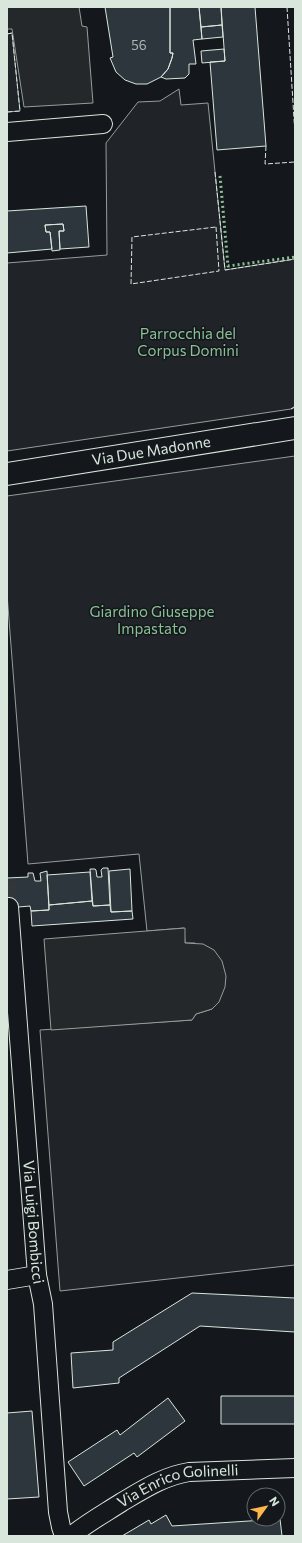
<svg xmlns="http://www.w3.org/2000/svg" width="302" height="1543" viewBox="0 0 302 1543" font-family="Commissioner,sans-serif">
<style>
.green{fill:#202428;stroke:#939e99}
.parking{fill:#24282b;stroke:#939e99}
.building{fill:#2c363c;stroke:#d8e6dc}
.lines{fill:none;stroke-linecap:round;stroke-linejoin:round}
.street-tunnel{stroke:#313739;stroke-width:18;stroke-dasharray:18 9;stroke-linecap:butt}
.street-casing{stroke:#d8e6dc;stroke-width:20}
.secondary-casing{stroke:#d8e6dc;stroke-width:24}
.street{stroke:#14181c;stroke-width:18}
.secondary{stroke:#14181c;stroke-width:22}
.hedge{stroke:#8ac095;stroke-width:3;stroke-dasharray:2 3;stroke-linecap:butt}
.fence{stroke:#d8e6dc;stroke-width:1;stroke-dasharray:5 2;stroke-linecap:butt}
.labels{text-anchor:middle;stroke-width:3;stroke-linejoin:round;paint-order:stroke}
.number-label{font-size:13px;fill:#adbab4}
.park-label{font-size:15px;fill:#8ac095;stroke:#14181c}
.street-label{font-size:15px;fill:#d8e6dc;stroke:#14181c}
</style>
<rect width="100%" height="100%" fill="#14181c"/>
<!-- green -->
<path class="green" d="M 12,33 L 20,111 L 7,112 L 7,34 Z
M 179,89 L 181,105 L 208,103 L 225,270 L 295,259 L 295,406 L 291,409 L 7,451 L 7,263 L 107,255 L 106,143 L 138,102 L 160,101 Z
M 295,456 L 295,1265 L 60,1291 L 40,1030 L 192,1020 L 196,1014 L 212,1009 L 195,943 L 185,943 L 184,928 L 147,931 L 139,854 L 28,864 L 7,594 L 7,496 Z"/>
<!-- parking -->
<path class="parking" d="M 7,7 L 79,7 L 82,26 L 87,27 L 93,103 L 24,107 L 12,29 L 7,29 Z
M 185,928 L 185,943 L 203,944 L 214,950 L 222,961 L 226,976 L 225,987 L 219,1002 L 212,1009 L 196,1014 L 192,1020 L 51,1030 L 44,939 Z"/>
<!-- building -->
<path class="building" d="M 105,7 L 170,7 L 170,53 L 173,53 L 172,58 L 168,69 L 161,77 L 147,84 L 136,84 L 125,80 L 116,72 L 110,58 L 113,57 Z
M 170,7 L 199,7 L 202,39 L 193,40 L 196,64 L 189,64 L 189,74 L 185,78 L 166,79 L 161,77 L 168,69 L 172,58 L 173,53 L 170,53 Z
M 199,7 L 221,7 L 222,25 L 201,27 Z
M 221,7 L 255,7 L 266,146 L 217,150 L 210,62 L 225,61 Z
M 222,25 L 223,37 L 202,39 L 201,27 Z
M 224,49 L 225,61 L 202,63 L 201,51 Z
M 86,206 L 89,247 L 60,249 L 59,231 L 64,231 L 63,224 L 45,225 L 46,232 L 50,232 L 52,249 L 7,253 L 7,211 Z
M 63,224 L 64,231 L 59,231 L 60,250 L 52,251 L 50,232 L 46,232 L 45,225 Z
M 103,868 L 108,868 L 110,905 L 93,906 L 90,869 L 95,869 L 96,870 L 97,877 L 102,877 L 101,870 Z
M 130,869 L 132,911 L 111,912 L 109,871 Z
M 47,871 L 49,910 L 31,911 L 30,906 L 7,908 L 7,878 L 28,877 L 28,873 L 33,873 L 35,881 L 41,881 L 40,873 Z
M 90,872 L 92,901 L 49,905 L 47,875 Z
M 92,901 L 93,906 L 110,905 L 111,912 L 132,911 L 133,919 L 32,926 L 31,911 L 49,910 L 49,905 Z
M 192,1293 L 295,1298 L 295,1332 L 200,1326 L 119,1378 L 119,1383 L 73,1388 L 71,1353 L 113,1350 L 113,1342 Z
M 221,1396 L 295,1396 L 295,1424 L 221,1424 Z
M 168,1398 L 185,1421 L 137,1457 L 134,1453 L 84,1486 L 68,1462 L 117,1430 L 120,1435 Z
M 32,1411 L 39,1497 L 7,1499 L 7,1413 Z
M 166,1515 L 172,1526 L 280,1519 L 282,1536 L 122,1536 L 149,1520 L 151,1524 Z"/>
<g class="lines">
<!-- street-tunnel -->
<path class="street-tunnel" d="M 7,882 L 9,907"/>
<defs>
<g id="street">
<path d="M 7,132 L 103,124"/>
<path id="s1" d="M 9,907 L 37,1275 L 43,1304 L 58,1512 L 61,1527 L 64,1536"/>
<path d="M 7,1280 L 37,1275"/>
<path id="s2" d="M 71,1536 C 87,1523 105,1513 122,1502 C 144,1489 164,1476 189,1472 L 295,1468"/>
</g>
<g id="secondary">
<path id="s3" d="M 7,474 L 295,428"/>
</g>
</defs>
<!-- street casing -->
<use href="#street" class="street-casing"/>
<!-- secondary casing -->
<use href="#secondary" class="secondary-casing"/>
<!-- street -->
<use href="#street" class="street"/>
<!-- secondary -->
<use href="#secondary" class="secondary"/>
<!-- hedge -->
<path class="hedge" d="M 220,176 L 228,266 L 295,257"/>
<!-- fence -->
<path class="fence" d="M 287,7 L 295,135
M 7,34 L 12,33 L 20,111 L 7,112
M 266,146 L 265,164 L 295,162
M 215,172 L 225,270 L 295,259
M 216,227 L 219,271 L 131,284 L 132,237 Z
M 291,409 L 295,407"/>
</g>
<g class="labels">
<!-- number labels -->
<g class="number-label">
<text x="139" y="50">56</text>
</g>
<!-- park labels -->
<g class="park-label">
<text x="188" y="339">Parrocchia del<tspan x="188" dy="17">Corpus Domini</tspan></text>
<text x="152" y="617">Giardino Giuseppe<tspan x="152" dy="17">Impastato</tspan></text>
</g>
<!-- street labels -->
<g class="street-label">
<text dy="5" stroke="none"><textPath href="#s3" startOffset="146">Via Due Madonne</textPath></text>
<text dy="5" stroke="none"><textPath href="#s1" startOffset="316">Via Luigi Bombicci</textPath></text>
<text dy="5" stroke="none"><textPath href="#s2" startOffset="121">Via Enrico Golinelli</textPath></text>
</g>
</g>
<!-- border -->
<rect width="302" height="1543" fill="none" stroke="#d8e6dc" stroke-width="16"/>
<!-- north arrow -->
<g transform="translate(266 1507) rotate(57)"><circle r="19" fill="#14181c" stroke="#626a69"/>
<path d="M0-3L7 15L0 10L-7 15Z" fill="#ffb74d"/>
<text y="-6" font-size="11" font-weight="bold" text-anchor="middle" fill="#d8e6dc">N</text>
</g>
</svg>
